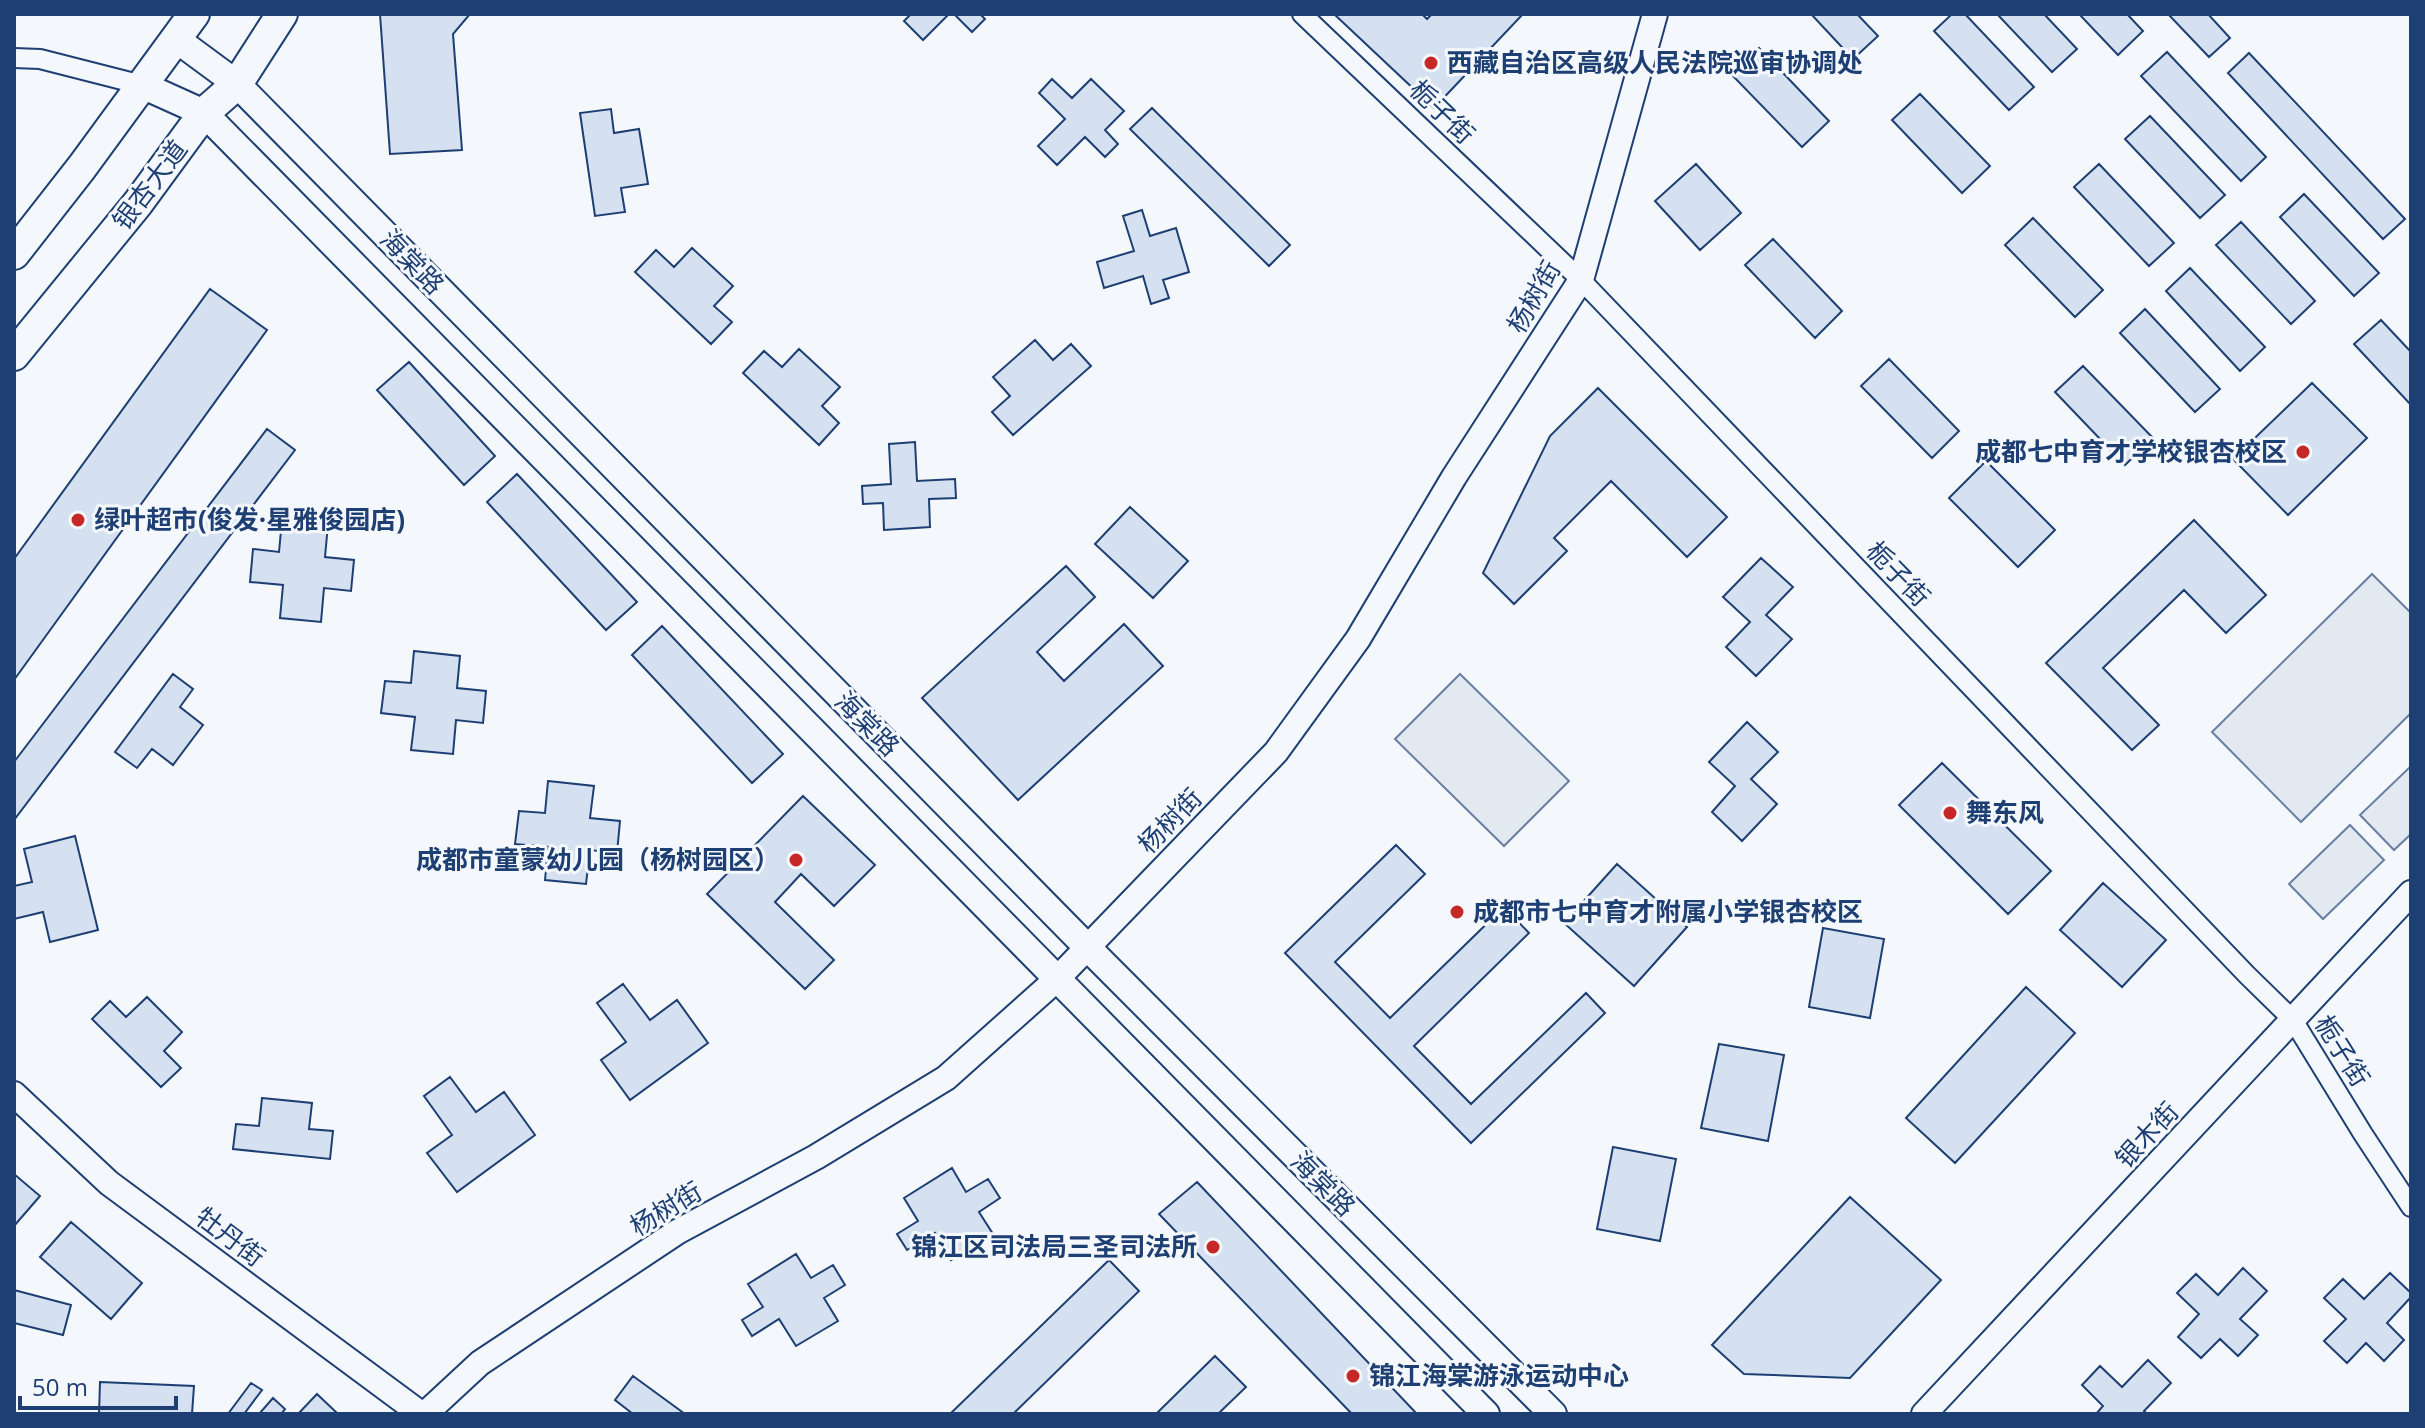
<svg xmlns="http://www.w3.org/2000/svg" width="2425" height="1428" viewBox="0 0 2425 1428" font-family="'Open Sans','Noto Sans SC',sans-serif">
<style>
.green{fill:#e3e9f0;stroke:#687fa3;stroke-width:2}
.building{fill:#d5e0f0;stroke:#1d3f73;stroke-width:2}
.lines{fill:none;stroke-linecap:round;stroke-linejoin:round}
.minor-casing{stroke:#1d3f73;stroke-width:22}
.tertiary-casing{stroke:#1d3f73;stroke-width:28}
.secondary-casing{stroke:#1d3f73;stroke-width:30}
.primary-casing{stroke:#1d3f73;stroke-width:34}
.minor{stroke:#f4f7fb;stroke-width:18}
.tertiary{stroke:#f4f7fb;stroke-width:24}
.secondary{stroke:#f4f7fb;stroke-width:26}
.primary{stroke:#f4f7fb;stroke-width:30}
.poi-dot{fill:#c62828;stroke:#f4f7fb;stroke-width:3}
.labels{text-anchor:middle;stroke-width:6;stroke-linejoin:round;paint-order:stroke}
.poi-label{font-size:26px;font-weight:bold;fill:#1d3f73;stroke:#f4f7fb;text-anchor:start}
.street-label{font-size:26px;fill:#1d3f73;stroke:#f4f7fb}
</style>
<rect width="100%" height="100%" fill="#f4f7fb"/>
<!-- green -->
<path class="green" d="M 2372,574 L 2411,613 L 2411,713 L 2301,822 L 2212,732 Z
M 1460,674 L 1569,781 L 1504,846 L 1395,739 Z
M 2411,766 L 2411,834 L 2394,850 L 2360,815 Z
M 2350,825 L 2384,860 L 2323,919 L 2289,884 Z"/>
<!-- building -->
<path class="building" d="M 380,14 L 470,14 L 453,34 L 462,150 L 390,154 Z
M 911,14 L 949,14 L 923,40 L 904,21 Z
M 954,14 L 980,14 L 985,19 L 972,32 Z
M 1334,14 L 1422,14 L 1427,19 L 1432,14 L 1523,14 L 1434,108 Z
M 1811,14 L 1857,14 L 1878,36 L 1853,59 Z
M 1952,14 L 1965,14 L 2034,87 L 2009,110 L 1934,31 Z
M 1997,14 L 2044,14 L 2077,49 L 2052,72 Z
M 2079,14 L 2127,14 L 2143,31 L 2118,55 Z
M 2168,14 L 2208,14 L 2230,38 L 2209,57 Z
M 1759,48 L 1829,121 L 1802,147 L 1732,75 Z
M 2167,52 L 2266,157 L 2241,181 L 2141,76 Z
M 2249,53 L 2405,219 L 2383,239 L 2228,73 Z
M 1052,79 L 1072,98 L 1091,79 L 1124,111 L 1105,130 L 1118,144 L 1105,157 L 1085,137 L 1057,165 L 1038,146 L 1065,119 L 1039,93 Z
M 1920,94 L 1990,166 L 1962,193 L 1892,120 Z
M 1152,108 L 1290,245 L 1269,266 L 1130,129 Z
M 611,109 L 614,133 L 639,129 L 648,184 L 621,188 L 625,212 L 595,216 L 580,113 Z
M 2150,116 L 2225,195 L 2200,218 L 2125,139 Z
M 1696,164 L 1741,213 L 1700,250 L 1655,201 Z
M 2099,164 L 2174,243 L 2149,266 L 2074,187 Z
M 2304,194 L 2379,273 L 2354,296 L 2280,217 Z
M 1142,210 L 1150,236 L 1176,228 L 1189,272 L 1163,280 L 1169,298 L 1151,304 L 1143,276 L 1104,288 L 1097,262 L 1134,251 L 1123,216 Z
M 2033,218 L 2103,290 L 2075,317 L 2005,245 Z
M 2241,222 L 2315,301 L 2291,324 L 2216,245 Z
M 1773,239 L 1842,311 L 1815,338 L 1745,265 Z
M 692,248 L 733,286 L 714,306 L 732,322 L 711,344 L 635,272 L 656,250 L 674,267 Z
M 2190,268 L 2265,347 L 2240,371 L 2166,291 Z
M 210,289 L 267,330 L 14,680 L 14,559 Z
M 2145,309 L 2220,389 L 2195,412 L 2120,333 Z
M 2381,320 L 2411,352 L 2411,405 L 2354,344 Z
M 1035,340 L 1053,360 L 1071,344 L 1091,366 L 1013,435 L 992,412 L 1010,396 L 993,377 Z
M 799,349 L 840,387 L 822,406 L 839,423 L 819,445 L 743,373 L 764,351 L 782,367 Z
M 1889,359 L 1959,431 L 1932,458 L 1861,386 Z
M 409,362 L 495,456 L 464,485 L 377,390 Z
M 2083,366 L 2153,438 L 2125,465 L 2055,392 Z
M 2312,383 L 2367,438 L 2288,515 L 2233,459 Z
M 1598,388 L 1727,517 L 1687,557 L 1611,481 L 1554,538 L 1567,551 L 1514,604 L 1483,573 L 1550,436 Z
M 267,429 L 295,450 L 14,820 L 14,762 Z
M 915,442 L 917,481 L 955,479 L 956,498 L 929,499 L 930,527 L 884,530 L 883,503 L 863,504 L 862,486 L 891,484 L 889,444 Z
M 1986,461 L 2055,530 L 2018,567 L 1949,498 Z
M 517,474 L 637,602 L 606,630 L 487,502 Z
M 1130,507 L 1188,561 L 1153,598 L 1095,544 Z
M 282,520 L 328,524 L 325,557 L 354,560 L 351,591 L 324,588 L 321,622 L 280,618 L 283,585 L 250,582 L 253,549 L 279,552 Z
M 2194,520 L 2266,595 L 2226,633 L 2184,590 L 2103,668 L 2159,725 L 2132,750 L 2046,663 Z
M 1761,558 L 1793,587 L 1766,615 L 1792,639 L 1756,676 L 1726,647 L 1750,622 L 1723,597 Z
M 1066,566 L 1095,597 L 1037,652 L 1064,681 L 1124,624 L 1163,666 L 1018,800 L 922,698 Z
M 662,626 L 783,754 L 752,783 L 632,655 Z
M 414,651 L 460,656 L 457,688 L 486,691 L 483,723 L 456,720 L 453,754 L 411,750 L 415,717 L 381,713 L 385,681 L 411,683 Z
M 173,674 L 193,689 L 180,707 L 203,725 L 173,765 L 152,749 L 137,768 L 115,752 Z
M 1747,722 L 1778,752 L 1751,779 L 1777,804 L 1742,841 L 1712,812 L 1735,786 L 1709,762 Z
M 1942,763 L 2051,871 L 2008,914 L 1899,805 Z
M 548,781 L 594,786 L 590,818 L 620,821 L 617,853 L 590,850 L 586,884 L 545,880 L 548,847 L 515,844 L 519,811 L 545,813 Z
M 803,796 L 875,865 L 834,906 L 801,874 L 775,902 L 834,960 L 805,989 L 707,894 Z
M 75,836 L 98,930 L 50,942 L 43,912 L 14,919 L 14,886 L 32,882 L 24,849 Z
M 1396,845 L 1425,874 L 1335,962 L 1390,1018 L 1504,907 L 1529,933 L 1414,1046 L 1471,1104 L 1586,993 L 1605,1013 L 1471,1143 L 1285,953 Z
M 1617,864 L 1687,927 L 1634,986 L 1564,923 Z
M 2103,883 L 2166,940 L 2122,987 L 2060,930 Z
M 1823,928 L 1884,939 L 1870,1018 L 1809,1007 Z
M 623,984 L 650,1020 L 677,1000 L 708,1043 L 630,1100 L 601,1060 L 626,1042 L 597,1003 Z
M 2026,987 L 2075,1033 L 1955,1163 L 1906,1118 Z
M 147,997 L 182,1032 L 164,1051 L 181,1068 L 161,1087 L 92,1019 L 110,1001 L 126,1017 Z
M 1719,1044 L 1784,1055 L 1768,1141 L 1701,1128 Z
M 450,1077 L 476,1112 L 504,1092 L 535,1135 L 457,1192 L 427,1153 L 452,1135 L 424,1096 Z
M 262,1098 L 312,1103 L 309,1129 L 333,1131 L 330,1159 L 233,1149 L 236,1124 L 259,1126 Z
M 1613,1147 L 1676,1159 L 1660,1241 L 1597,1229 Z
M 952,1168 L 966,1192 L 988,1179 L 1000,1198 L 979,1212 L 993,1234 L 951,1260 L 935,1233 L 907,1250 L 897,1234 L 918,1221 L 904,1198 Z
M 14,1174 L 40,1196 L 14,1226 Z
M 1197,1182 L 1417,1414 L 1352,1414 L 1159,1214 Z
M 1850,1197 L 1941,1280 L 1850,1378 L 1744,1374 L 1712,1345 Z
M 71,1222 L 142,1283 L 111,1319 L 40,1257 Z
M 796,1254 L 811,1278 L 833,1265 L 845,1285 L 824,1298 L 838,1321 L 796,1346 L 779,1319 L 752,1336 L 742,1320 L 763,1307 L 748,1284 Z
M 1109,1260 L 1139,1291 L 1013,1414 L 950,1414 Z
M 2243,1268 L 2267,1291 L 2240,1319 L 2258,1335 L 2238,1356 L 2220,1339 L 2201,1358 L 2178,1337 L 2199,1314 L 2177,1293 L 2196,1274 L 2218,1295 Z
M 2390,1273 L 2411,1293 L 2411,1297 L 2387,1323 L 2404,1340 L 2384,1361 L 2366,1343 L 2347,1363 L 2324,1341 L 2346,1319 L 2324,1298 L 2343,1279 L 2364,1299 Z
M 14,1290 L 71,1305 L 63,1335 L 14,1323 Z
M 1215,1356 L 1246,1387 L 1218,1414 L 1156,1414 Z
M 2148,1360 L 2171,1383 L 2144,1411 L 2147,1414 L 2096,1414 L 2103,1406 L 2082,1385 L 2100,1366 L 2122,1387 Z
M 633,1376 L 685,1414 L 633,1414 L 615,1400 Z
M 100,1382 L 194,1386 L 192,1414 L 99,1414 Z
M 251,1383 L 262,1390 L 244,1414 L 228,1414 Z
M 317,1394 L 338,1414 L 298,1414 Z
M 273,1398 L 285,1409 L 281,1414 L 259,1414 Z"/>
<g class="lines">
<defs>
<path id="minor" d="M 1302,14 L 1581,280 L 2247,975 L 2293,1020 L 2363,1134 L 2411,1207
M 14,58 L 40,59 L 142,85"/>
<path id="tertiary" d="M 14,1094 L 109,1183 L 421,1414
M 425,1414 L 480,1363 L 677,1232 L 816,1157 L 946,1078 L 1057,979 L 1276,752 L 1358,639 L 1454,477 L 1581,280 L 1655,14
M 1924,1414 L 2411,893"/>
<path id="secondary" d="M 176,39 L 237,84 L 1087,947 L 1553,1414
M 142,85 L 204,113 L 1486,1414"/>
<path id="primary" d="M 14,254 L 82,167 L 194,14
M 14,355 L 138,203 L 204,113 L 237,84 L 282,14"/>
</defs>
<!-- minor casing -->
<use href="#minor" class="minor-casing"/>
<!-- tertiary casing -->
<use href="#tertiary" class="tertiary-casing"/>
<!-- secondary casing -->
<use href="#secondary" class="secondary-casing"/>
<!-- primary casing -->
<use href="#primary" class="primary-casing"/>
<!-- minor -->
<use href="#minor" class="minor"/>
<!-- tertiary -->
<use href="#tertiary" class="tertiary"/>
<!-- secondary -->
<use href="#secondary" class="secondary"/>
<!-- primary -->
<use href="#primary" class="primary"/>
</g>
<!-- markers -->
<g class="poi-dot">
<circle cx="1431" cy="63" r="8"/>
<circle cx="2303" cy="452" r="8"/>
<circle cx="78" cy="520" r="8"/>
<circle cx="1950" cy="813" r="8"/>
<circle cx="796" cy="860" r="8"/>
<circle cx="1457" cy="912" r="8"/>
<circle cx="1213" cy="1247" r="8"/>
<circle cx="1353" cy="1376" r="8"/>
</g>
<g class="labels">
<!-- poi labels -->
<g class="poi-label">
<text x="1447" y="72">西藏自治区高级人民法院巡审协调处</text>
<text x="2287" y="461" text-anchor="end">成都七中育才学校银杏校区</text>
<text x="94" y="529">绿叶超市(俊发·星雅俊园店)</text>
<text x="1966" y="822">舞东风</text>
<text x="780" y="869" text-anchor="end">成都市童蒙幼儿园（杨树园区）</text>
<text x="1473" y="921">成都市七中育才附属小学银杏校区</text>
<text x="1197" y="1256" text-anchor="end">锦江区司法局三圣司法所</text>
<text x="1369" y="1385">锦江海棠游泳运动中心</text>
</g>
<!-- street labels -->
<g class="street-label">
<text transform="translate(1442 112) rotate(44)" y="9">栀子街</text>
<text transform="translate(150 185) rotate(-53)" y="9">银杏大道</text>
<text transform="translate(412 262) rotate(46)" y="9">海棠路</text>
<text transform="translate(1534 297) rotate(-60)" y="9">杨树街</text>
<text transform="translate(1898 574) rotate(46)" y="9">栀子街</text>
<text transform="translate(867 724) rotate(45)" y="9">海棠路</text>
<text transform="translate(1170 821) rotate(-46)" y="9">杨树街</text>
<text transform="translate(2342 1051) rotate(58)" y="9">栀子街</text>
<text transform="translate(2147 1135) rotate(-47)" y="9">银木街</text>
<text transform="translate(1323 1184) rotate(45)" y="9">海棠路</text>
<text transform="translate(666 1209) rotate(-31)" y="9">杨树街</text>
<text transform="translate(230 1237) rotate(37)" y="9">牡丹街</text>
</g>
</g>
<!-- border -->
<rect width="2425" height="1428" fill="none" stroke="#1d3f73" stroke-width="32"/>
<!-- scale -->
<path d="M20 1396v12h156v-12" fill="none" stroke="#1d3f73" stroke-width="4"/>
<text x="32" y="1396" font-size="24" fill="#1d3f73" stroke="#f4f7fb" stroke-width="6" paint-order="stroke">50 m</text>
</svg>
